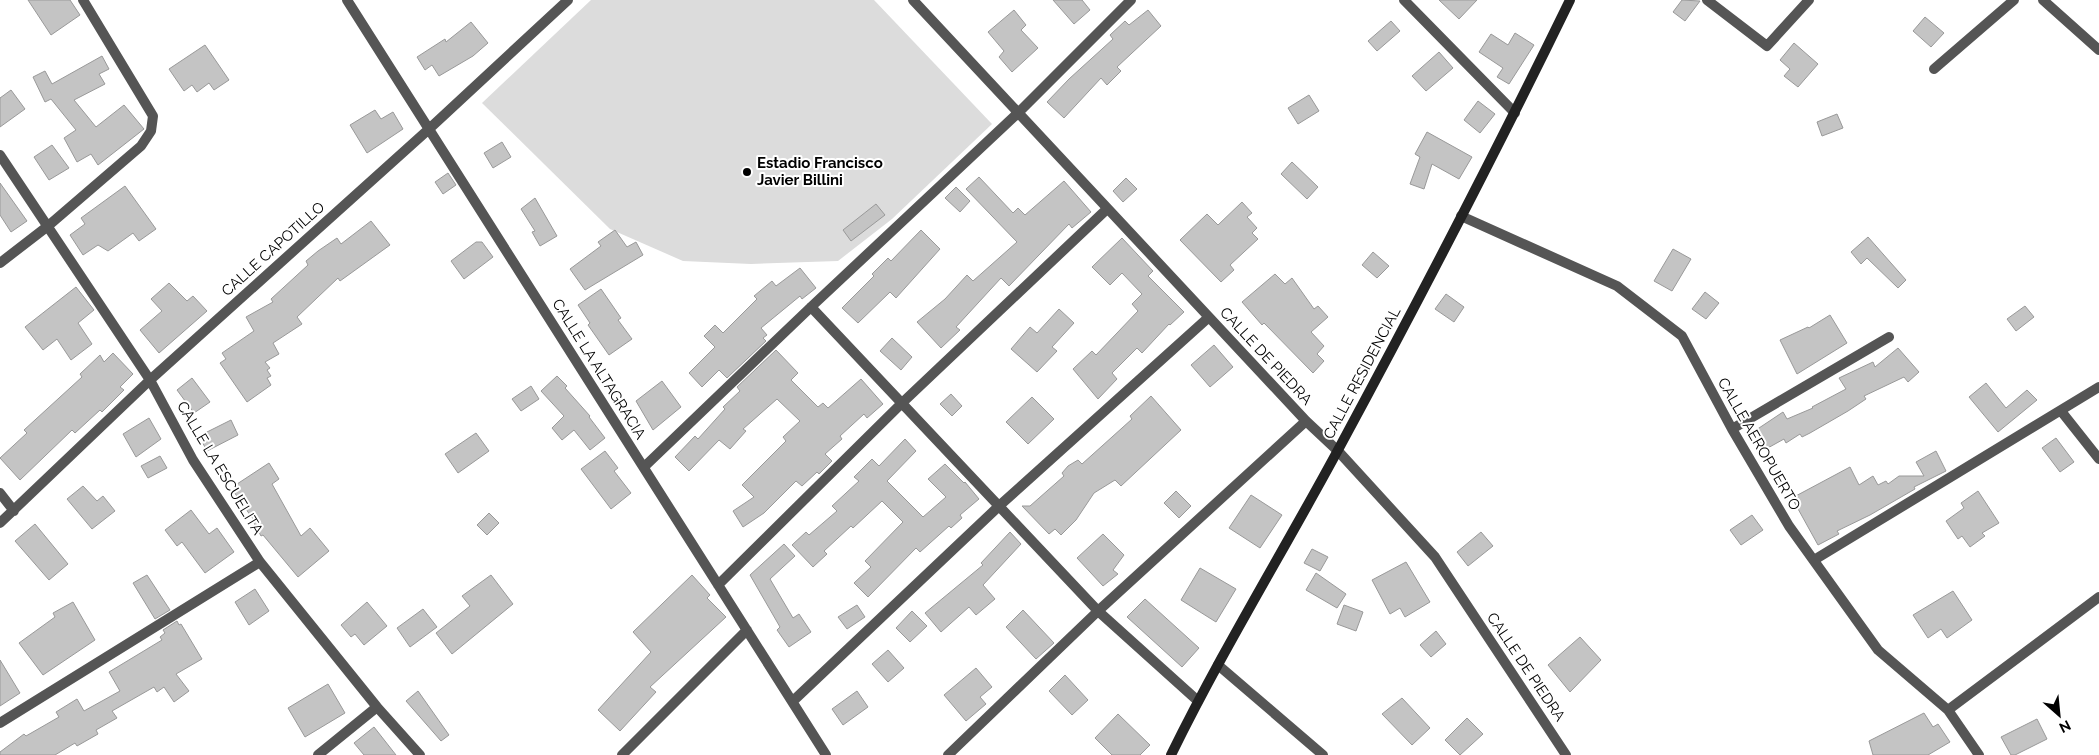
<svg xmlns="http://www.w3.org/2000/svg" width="2099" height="755" viewBox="0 0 2099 755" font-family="Raleway,sans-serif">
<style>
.park{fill:#dcdcdc}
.building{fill:#c4c4c4;stroke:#999}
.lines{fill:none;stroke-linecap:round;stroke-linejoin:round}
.minor{stroke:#555;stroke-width:10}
.secondary{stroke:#222;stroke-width:10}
.poi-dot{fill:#000;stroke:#fff;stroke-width:2}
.labels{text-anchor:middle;stroke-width:4;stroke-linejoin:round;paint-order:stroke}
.poi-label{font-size:15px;font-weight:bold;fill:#000;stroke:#fff;text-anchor:start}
.street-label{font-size:15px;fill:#000;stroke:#fff}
</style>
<rect width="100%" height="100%" fill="#fff"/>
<!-- park -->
<path class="park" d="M 591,0 L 874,0 L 992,124 L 892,219 L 838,261 L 751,264 L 683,261 L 610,229 L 482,103 Z"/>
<!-- building -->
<path class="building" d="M 28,0 L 70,0 L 80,15 L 51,35 Z
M 1053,0 L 1082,0 L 1090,10 L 1074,24 Z
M 1439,0 L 1477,0 L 1459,19 Z
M 1682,0 L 1700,1 L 1685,21 L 1673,12 Z
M 1014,10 L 1026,25 L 1021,30 L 1038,48 L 1012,72 L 999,57 L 1004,51 L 988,32 Z
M 1148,10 L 1161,26 L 1117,67 L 1121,71 L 1107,85 L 1101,78 L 1064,118 L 1047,102 L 1069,79 L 1113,39 L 1110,35 L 1125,21 L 1129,25 Z
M 1925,17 L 1944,33 L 1931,47 L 1913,31 Z
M 1391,21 L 1400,31 L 1377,51 L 1368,41 Z
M 471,22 L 488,43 L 473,56 L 439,76 L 432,65 L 425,70 L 417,57 L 445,39 L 446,42 Z
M 1515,33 L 1534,45 L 1509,84 L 1497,77 L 1503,68 L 1479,52 L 1491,34 L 1508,45 Z
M 1794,43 L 1818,64 L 1798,87 L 1784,76 L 1790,69 L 1780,60 Z
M 205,45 L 229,80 L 214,90 L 209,83 L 197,92 L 192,85 L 184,91 L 169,69 Z
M 1439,52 L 1453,68 L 1426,91 L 1412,76 Z
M 102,56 L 109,69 L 99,74 L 105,84 L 74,100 L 96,127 L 124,105 L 144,129 L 98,165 L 91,154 L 77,162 L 64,138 L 76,130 L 51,99 L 45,102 L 33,77 L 45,71 L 52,84 Z
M 11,90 L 25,109 L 0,127 L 0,98 Z
M 1309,95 L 1319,111 L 1298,124 L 1288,108 Z
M 1478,101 L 1495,114 L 1480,133 L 1464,120 Z
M 375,110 L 381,119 L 393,112 L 403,129 L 367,153 L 350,125 Z
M 1837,114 L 1843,128 L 1822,136 L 1817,122 Z
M 1427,132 L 1472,157 L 1459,179 L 1432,164 L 1424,189 L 1410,184 L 1420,157 L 1415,154 Z
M 502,142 L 511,157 L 493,168 L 484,153 Z
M 52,145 L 69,168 L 49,180 L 34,157 Z
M 1292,162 L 1318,187 L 1307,199 L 1281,174 Z
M 448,173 L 456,185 L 443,194 L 435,182 Z
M 979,177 L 1013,213 L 1018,208 L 1025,215 L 1064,181 L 1091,212 L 1072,228 L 1069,224 L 1009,286 L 1001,278 L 956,327 L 960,330 L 941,348 L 917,322 L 945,299 L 967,275 L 973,281 L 1017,242 L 966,189 Z
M 1126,178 L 1137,189 L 1123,202 L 1113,191 Z
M 0,183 L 27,221 L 11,232 L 0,215 Z
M 125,186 L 156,229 L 139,241 L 133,233 L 108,251 L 98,245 L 83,255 L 70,235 L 85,224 L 81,218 Z
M 956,187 L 970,201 L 960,212 L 945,198 Z
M 535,198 L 557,236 L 540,246 L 532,232 L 535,231 L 521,209 Z
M 1242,202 L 1252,213 L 1247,217 L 1257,228 L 1252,233 L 1258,239 L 1230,265 L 1234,270 L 1221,282 L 1180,240 L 1207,214 L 1218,225 Z
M 876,204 L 885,215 L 851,241 L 843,230 Z
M 371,221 L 390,245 L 340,281 L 338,278 L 297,317 L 302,324 L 273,343 L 279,354 L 265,362 L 270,368 L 267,370 L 271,376 L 267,378 L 271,385 L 247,402 L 220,363 L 226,359 L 222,353 L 254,331 L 246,317 L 273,302 L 271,299 L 308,265 L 306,261 L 318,251 L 337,238 L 341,244 Z
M 615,230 L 627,247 L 636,242 L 643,255 L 585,290 L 570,269 L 601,246 L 598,242 Z
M 921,230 L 940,249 L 896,298 L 890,292 L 858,323 L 842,308 L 874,276 L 872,274 L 888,258 L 891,261 Z
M 1868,237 L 1906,280 L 1898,288 L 1867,258 L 1861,264 L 1851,252 Z
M 1122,238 L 1153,271 L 1148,276 L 1184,312 L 1170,325 L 1169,324 L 1142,353 L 1137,348 L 1112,373 L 1117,379 L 1098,399 L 1073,369 L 1092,351 L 1096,355 L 1138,311 L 1132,304 L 1142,294 L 1122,273 L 1110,285 L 1092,267 Z
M 476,242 L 482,242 L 493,257 L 464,279 L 451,261 Z
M 1673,249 L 1691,259 L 1672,291 L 1654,281 Z
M 1373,252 L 1389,266 L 1377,278 L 1362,265 Z
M 800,268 L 816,288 L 802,299 L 800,296 L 761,328 L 767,335 L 763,338 L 766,341 L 727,378 L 719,370 L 702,387 L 689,373 L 715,347 L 704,336 L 715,325 L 723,333 L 757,299 L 754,296 L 772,281 L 776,286 Z
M 1275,274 L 1285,284 L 1292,278 L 1314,309 L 1318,306 L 1328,317 L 1311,332 L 1324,346 L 1317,354 L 1324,361 L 1313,373 L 1264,323 L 1262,325 L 1242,302 Z
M 169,283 L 187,301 L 193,296 L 207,311 L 159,353 L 140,330 L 162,311 L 151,299 Z
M 76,287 L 94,310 L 78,323 L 92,344 L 71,360 L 57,339 L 43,350 L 25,327 Z
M 601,289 L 621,318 L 618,320 L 632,339 L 609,355 L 588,325 L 590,323 L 578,305 Z
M 1705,292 L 1719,303 L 1706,319 L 1692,309 Z
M 1446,294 L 1464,307 L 1454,322 L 1435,309 Z
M 2025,306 L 2034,317 L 2016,331 L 2007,319 Z
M 1059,309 L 1074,323 L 1052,347 L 1057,351 L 1037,372 L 1011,349 L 1030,327 L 1037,333 Z
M 1830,315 L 1847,343 L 1797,374 L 1780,340 L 1808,327 L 1809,328 Z
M 892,338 L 912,357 L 901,370 L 880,351 Z
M 1214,345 L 1233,367 L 1210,387 L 1191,365 Z
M 1898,348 L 1919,372 L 1908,382 L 1904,377 L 1864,396 L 1866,399 L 1848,411 L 1810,433 L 1802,437 L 1800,434 L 1786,443 L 1784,439 L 1766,449 L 1753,432 L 1783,412 L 1787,419 L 1813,408 L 1812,407 L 1846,389 L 1839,378 L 1873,362 L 1875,367 Z
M 776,350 L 798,373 L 791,380 L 818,407 L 823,403 L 828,408 L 861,379 L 883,404 L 867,418 L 864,414 L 840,436 L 842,439 L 825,454 L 832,461 L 819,474 L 817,472 L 802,486 L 796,481 L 764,513 L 743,527 L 733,511 L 754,497 L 742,485 L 786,441 L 783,437 L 800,421 L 777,399 L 743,429 L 746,431 L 730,449 L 719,440 L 689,471 L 675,457 L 695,436 L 698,439 L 725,409 L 723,407 L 740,391 L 737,387 Z
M 113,353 L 133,374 L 120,387 L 124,390 L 102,412 L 100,410 L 75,433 L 72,430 L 20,480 L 0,458 L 27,433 L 24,430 L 82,377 L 80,374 L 100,355 L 104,362 Z
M 557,376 L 567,386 L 565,388 L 590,416 L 589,417 L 605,438 L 590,450 L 574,430 L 562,440 L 552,428 L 564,416 L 541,391 Z
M 192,378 L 210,402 L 194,413 L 177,390 Z
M 662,381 L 681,407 L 653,430 L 636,401 Z
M 1986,383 L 2006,408 L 2027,390 L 2037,400 L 1998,432 L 1969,397 Z
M 531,386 L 539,399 L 521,411 L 512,399 Z
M 951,394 L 962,406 L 952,416 L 940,404 Z
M 1151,396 L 1181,430 L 1121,486 L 1115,480 L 1094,493 L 1076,520 L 1061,535 L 1055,529 L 1049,534 L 1022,506 L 1030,506 L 1064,476 L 1062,473 L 1068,466 L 1078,460 L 1082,464 L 1132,419 L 1130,416 Z
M 1032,397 L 1054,419 L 1028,444 L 1006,422 Z
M 149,418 L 161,439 L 136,457 L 123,434 Z
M 231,420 L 238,435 L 207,451 L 199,436 Z
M 476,433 L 489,451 L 458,473 L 445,454 Z
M 2056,438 L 2074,462 L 2060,472 L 2042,448 Z
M 905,439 L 916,451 L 887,481 L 923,517 L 946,497 L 928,479 L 945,464 L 964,483 L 965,482 L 979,499 L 960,515 L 962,518 L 951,528 L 949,526 L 920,552 L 916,548 L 868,597 L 854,583 L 871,567 L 865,561 L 903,522 L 882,501 L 853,528 L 851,526 L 824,551 L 827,554 L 813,567 L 792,545 L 806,532 L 809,535 L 837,511 L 832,506 L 859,481 L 854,477 L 872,459 L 879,466 Z
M 605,451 L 618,468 L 614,471 L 631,493 L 611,509 L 581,469 Z
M 1936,451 L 1946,471 L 1914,487 L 1915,489 L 1870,515 L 1837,531 L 1839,534 L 1818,545 L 1792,498 L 1850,467 L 1859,485 L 1873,476 L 1878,485 L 1886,481 L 1888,484 L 1899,476 L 1924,476 L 1916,462 Z
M 160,456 L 167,468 L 148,478 L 141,466 Z
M 269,463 L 279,479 L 272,484 L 301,536 L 310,528 L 329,551 L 298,577 L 263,535 L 261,536 L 254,523 L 255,522 L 234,492 L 234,486 Z
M 83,486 L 97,501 L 103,496 L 115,511 L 92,529 L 67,499 Z
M 1176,491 L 1191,506 L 1179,518 L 1164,503 Z
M 1978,491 L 1999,523 L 1982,533 L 1985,536 L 1970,547 L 1962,536 L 1958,539 L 1946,521 L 1964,508 L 1961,503 Z
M 1251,495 L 1282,515 L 1260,548 L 1229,528 Z
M 191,510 L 209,534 L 217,528 L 234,552 L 205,573 L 182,542 L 177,546 L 165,530 Z
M 489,513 L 499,523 L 487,535 L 477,525 Z
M 1752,515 L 1763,530 L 1741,545 L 1730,530 Z
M 35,524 L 68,564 L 49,580 L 15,541 Z
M 1010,532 L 1021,544 L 983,585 L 995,599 L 976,615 L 969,607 L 941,632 L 925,613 L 983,565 L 981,563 Z
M 1481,532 L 1493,546 L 1468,566 L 1457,552 Z
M 1103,534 L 1124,555 L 1113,570 L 1118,574 L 1103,586 L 1077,558 Z
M 784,544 L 795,556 L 770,579 L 793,618 L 799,614 L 811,632 L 789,647 L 777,630 L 780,627 L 750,575 Z
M 1312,549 L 1328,557 L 1320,571 L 1304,563 Z
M 1406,562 L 1430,602 L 1405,617 L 1400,608 L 1390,614 L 1372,580 Z
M 1200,568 L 1236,589 L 1216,622 L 1181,600 Z
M 1316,573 L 1346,594 L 1337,608 L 1306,590 Z
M 147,575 L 170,610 L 155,619 L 133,583 Z
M 491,575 L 513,604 L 452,654 L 436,633 L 470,606 L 462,596 Z
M 692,575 L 710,595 L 707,598 L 726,617 L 650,687 L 656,692 L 620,731 L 598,710 L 651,652 L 633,632 Z
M 255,589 L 269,611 L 249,625 L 235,602 Z
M 1953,591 L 1972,620 L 1947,638 L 1941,629 L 1928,638 L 1913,615 Z
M 1145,599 L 1199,648 L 1182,667 L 1127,617 Z
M 73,602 L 95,640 L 43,675 L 19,643 L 55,617 L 53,613 Z
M 367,602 L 387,626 L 364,645 L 355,634 L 351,637 L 341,625 Z
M 857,605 L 865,617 L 847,629 L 838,617 Z
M 1344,605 L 1363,612 L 1356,631 L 1337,624 Z
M 423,609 L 437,627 L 410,647 L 397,628 Z
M 1023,610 L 1054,643 L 1036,659 L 1006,627 Z
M 912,611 L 927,626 L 910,642 L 896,628 Z
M 177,621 L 179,625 L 181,624 L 202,659 L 176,674 L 189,691 L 174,702 L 164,687 L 157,692 L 154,687 L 112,711 L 117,718 L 96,730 L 98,734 L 77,746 L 75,743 L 55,755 L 0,755 L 0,752 L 24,734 L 26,736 L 59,717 L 56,712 L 77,699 L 84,711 L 120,691 L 109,672 L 162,640 L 160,637 L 165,633 L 163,630 Z
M 1436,631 L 1446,644 L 1431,657 L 1420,645 Z
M 1580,637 L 1601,660 L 1570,692 L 1548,665 Z
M 888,650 L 904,668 L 888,682 L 872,664 Z
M 0,660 L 20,693 L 0,706 Z
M 976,668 L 992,687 L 980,697 L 986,704 L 966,721 L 944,695 Z
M 1065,675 L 1088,700 L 1072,715 L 1049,691 Z
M 328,684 L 345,713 L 305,737 L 288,708 Z
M 418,691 L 449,735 L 441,741 L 406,701 Z
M 857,691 L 868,707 L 843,725 L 832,709 Z
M 1402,698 L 1430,728 L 1412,745 L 1382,714 Z
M 1924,713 L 1933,727 L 1938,724 L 1950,742 L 1928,755 L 1873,755 L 1869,741 Z
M 1118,714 L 1150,745 L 1140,755 L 1112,755 L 1095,738 Z
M 1467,718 L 1483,734 L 1460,755 L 1445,740 Z
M 2037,719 L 2047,739 L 2015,755 L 2011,755 L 2001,737 Z
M 374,727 L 396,755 L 364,755 L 354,743 Z"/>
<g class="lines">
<!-- minor -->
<path class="minor" d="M 347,0 L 826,755
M 913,0 L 1306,421 L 1338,451 L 1435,557 L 1566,755
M 1404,0 L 1515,113
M 1707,0 L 1767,46 L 1809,0
M 2043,0 L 2099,50
M 1934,69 L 2014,0
M 0,155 L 150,380 L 193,460 L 260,562 L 377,707 L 420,755
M 1461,216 L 1617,286 L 1682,336 L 1732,429 L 1789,526 L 1878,650 L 1948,710 L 1979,755
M 0,263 L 48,226 L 141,146 L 151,131 L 153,116 L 83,0
M 811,307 L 1098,611 L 1198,701
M 2061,411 L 2099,459
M 1732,429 L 1889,337
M 644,467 L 811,307 L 1018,113 L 1131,0
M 0,493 L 14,511
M 0,523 L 150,380 L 429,129 L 568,0
M 1814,560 L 2099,387
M 718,585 L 902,403 L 1107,209
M 1218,665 L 1323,755
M 793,701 L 999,506 L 1209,317
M 1948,710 L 2099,597
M 0,723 L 260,562
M 318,755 L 377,707
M 622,755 L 747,630
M 948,755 L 1098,611 L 1306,421"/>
<!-- secondary -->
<path class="secondary" d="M 1171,755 C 1222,651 1283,552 1338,450 C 1418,302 1496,152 1570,0"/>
</g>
<!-- markers -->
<circle class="poi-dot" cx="747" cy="172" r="5"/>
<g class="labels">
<!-- poi labels -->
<g class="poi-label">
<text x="757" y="168">Estadio Francisco<tspan x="757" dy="17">Javier Billini</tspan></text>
</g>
<!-- street labels -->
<g class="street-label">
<text transform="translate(273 249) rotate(-42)" y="5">CALLE CAPOTILLO</text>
<text transform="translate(1266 356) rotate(47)" y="5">CALLE DE PIEDRA</text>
<text transform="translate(599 369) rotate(58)" y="5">CALLE LA ALTAGRACIA</text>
<text transform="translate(1362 373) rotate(-62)" y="5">CALLE RESIDENCIAL</text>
<text transform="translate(1759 444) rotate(60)" y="5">CALLE AEROPUERTO</text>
<text transform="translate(220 468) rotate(59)" y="5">CALLE LA ESCUELITA</text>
<text transform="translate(1526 667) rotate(56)" y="5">CALLE DE PIEDRA</text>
</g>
</g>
<!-- north arrow -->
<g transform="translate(2059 715) rotate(153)" stroke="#ffffff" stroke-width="4" paint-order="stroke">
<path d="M0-4L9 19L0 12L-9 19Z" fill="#000000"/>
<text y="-8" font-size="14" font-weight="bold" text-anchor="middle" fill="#000000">N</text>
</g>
</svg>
